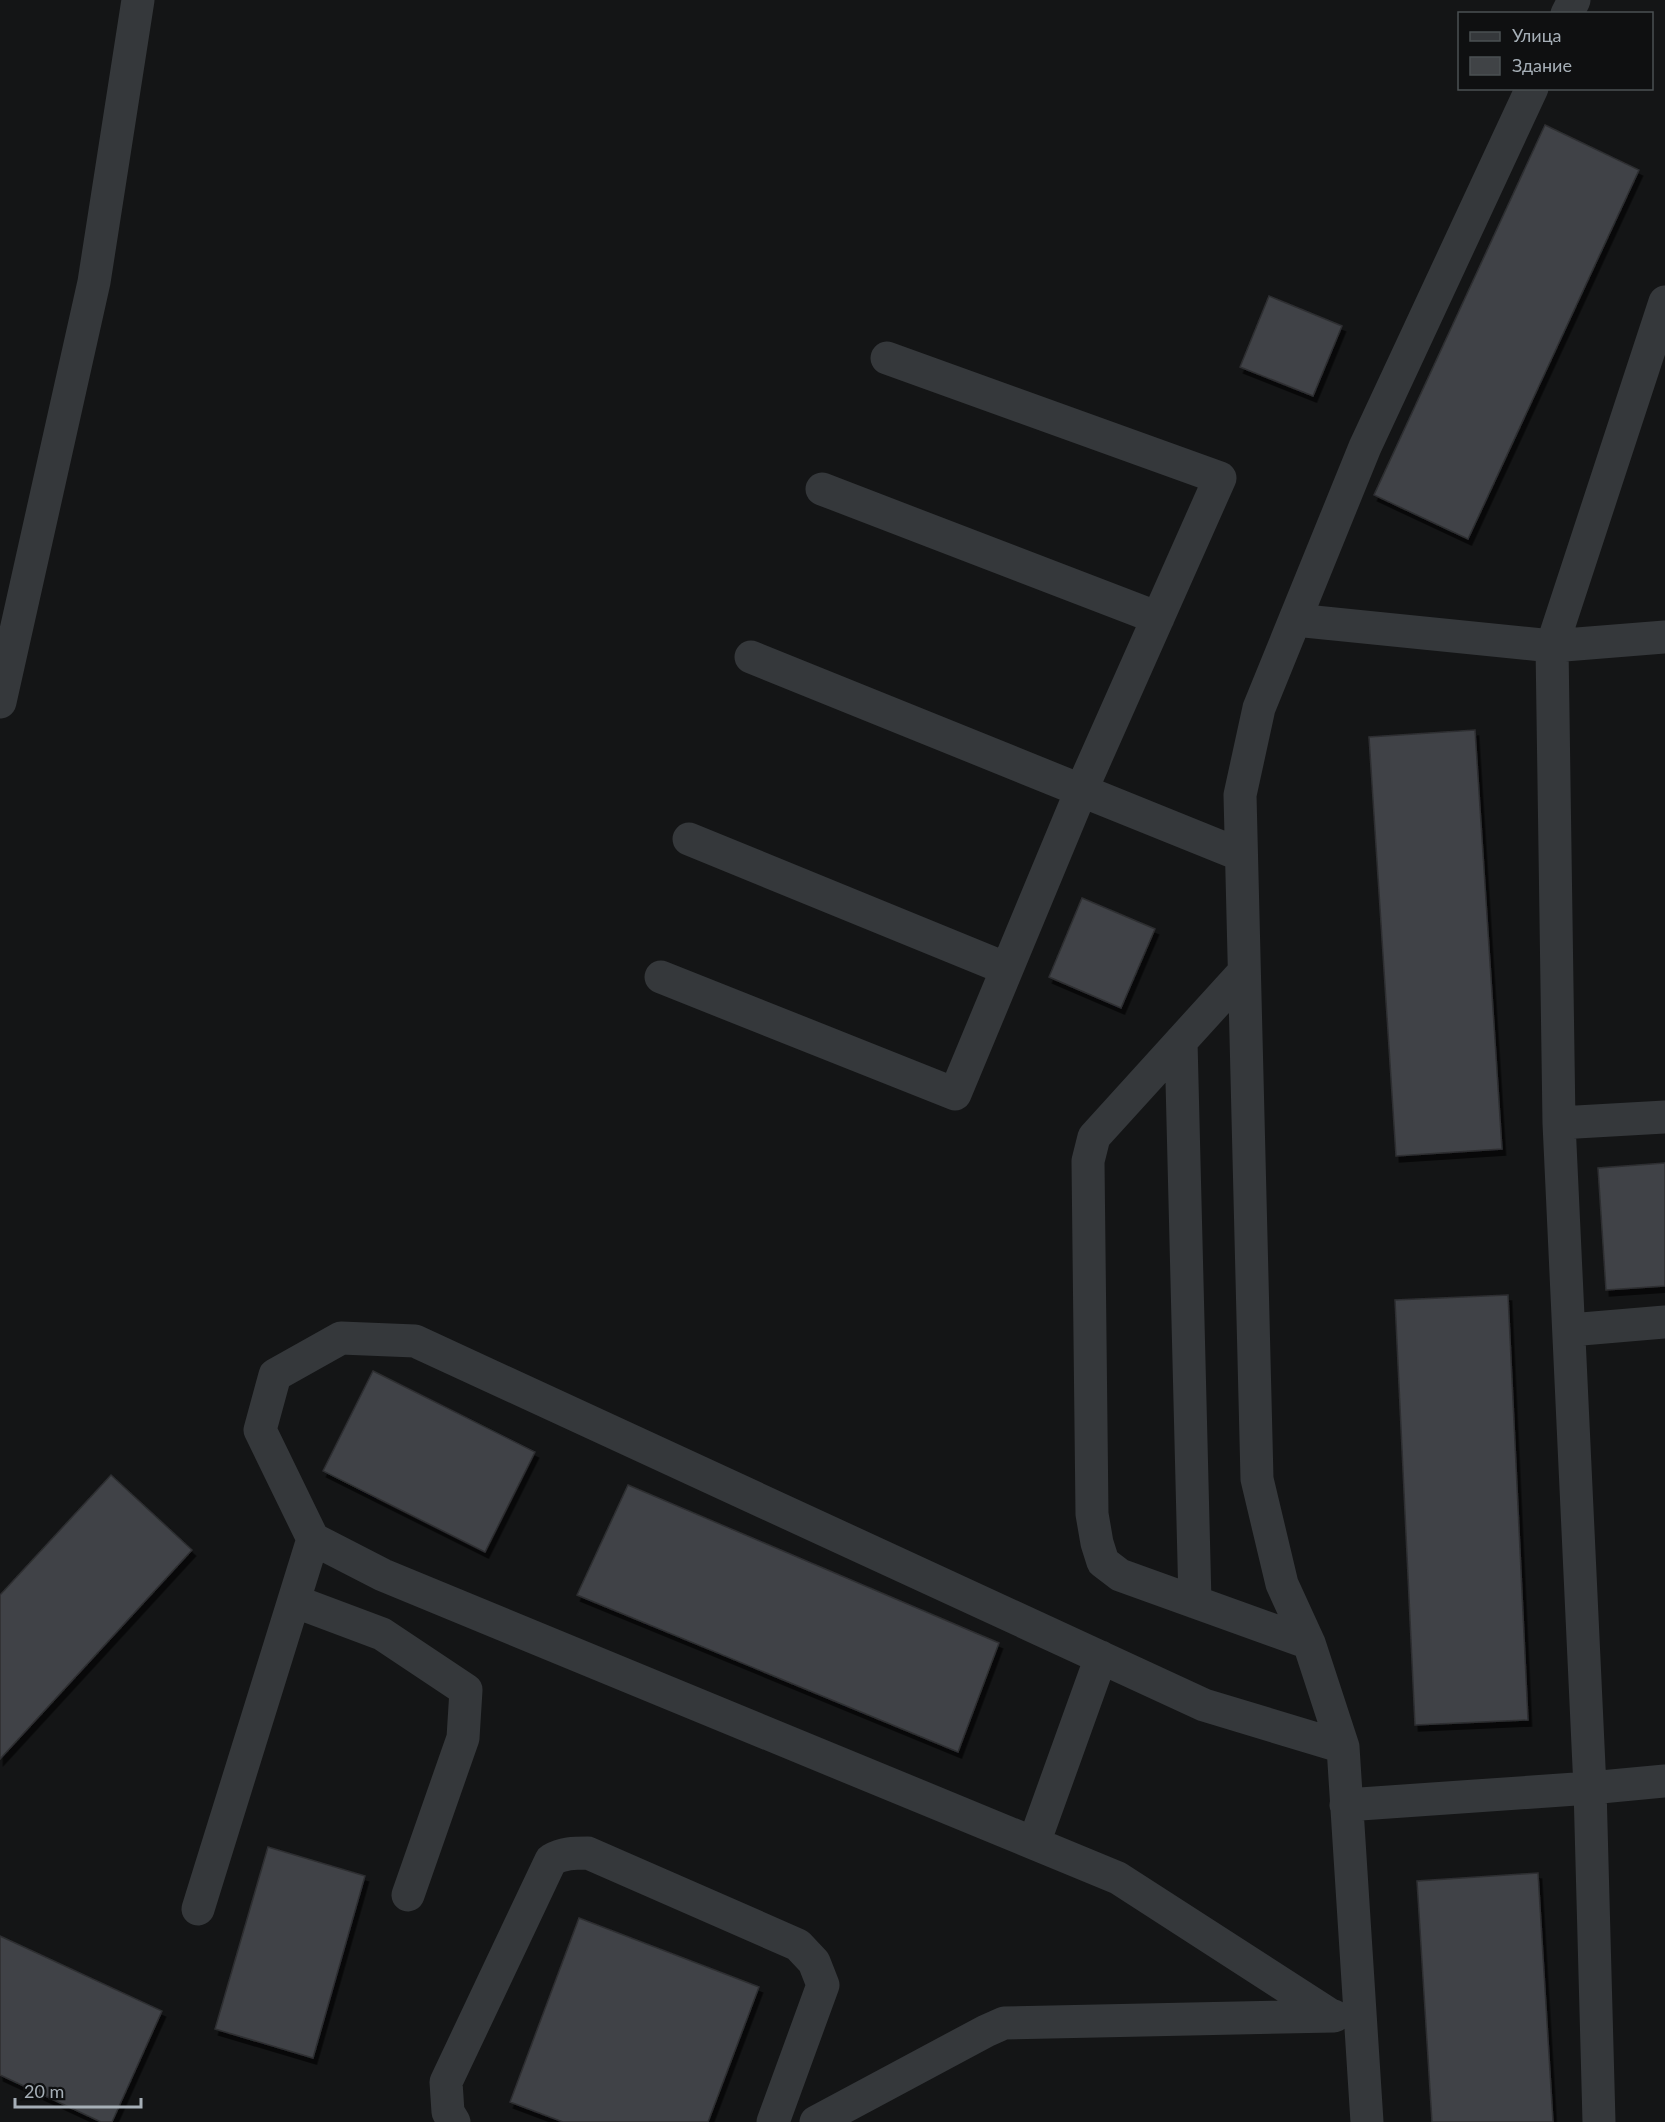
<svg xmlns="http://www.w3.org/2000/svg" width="1665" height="2122" viewBox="0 0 1665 2122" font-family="Lato,sans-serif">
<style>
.building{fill:#404346;stroke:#2e2f32;stroke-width:1.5;filter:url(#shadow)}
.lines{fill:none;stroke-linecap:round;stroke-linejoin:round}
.minor{stroke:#35383b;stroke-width:33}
</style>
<defs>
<filter id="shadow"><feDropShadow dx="3.5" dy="6" stdDeviation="0" flood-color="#0009"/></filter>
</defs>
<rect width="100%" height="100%" fill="#141516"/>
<!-- building -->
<path class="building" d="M 1545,125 L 1639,170 L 1468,539 L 1374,495 Z
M 1269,296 L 1342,326 L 1313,396 L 1240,367 Z
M 1475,730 L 1502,1149 L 1396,1156 L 1369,737 Z
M 1082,898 L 1155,929 L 1121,1008 L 1049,977 Z
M 1665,1163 L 1665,1286 L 1606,1290 L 1598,1168 Z
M 1508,1295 L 1528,1720 L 1415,1725 L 1395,1300 Z
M 373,1371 L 535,1452 L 485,1552 L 323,1471 Z
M 111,1475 L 192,1550 L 0,1759 L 0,1595 Z
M 628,1485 L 999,1643 L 958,1752 L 577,1595 Z
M 268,1847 L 365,1876 L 313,2058 L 215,2029 Z
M 1538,1873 L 1553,2122 L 1432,2122 L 1417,1881 Z
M 579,1918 L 759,1987 L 708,2122 L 563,2122 L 510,2102 Z
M 0,1936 L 162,2011 L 112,2122 L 101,2122 L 0,2075 Z"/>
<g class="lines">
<!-- minor -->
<path class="minor" d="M 1567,14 L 1574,0
M 1665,302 L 1552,646 L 1559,1123 L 1665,1117
M 822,489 L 1158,618
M 1295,620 L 1552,646 L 1665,637
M 751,657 L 1241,855
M 0,702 L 94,282 L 138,0
M 689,839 L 1007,969
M 1243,973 L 1094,1137 L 1088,1161 L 1092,1514 L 1097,1543 L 1103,1562 L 1120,1575 L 1309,1643
M 661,977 L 955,1094 L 1081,791 L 1220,478 L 887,358
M 1181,1041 L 1195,1602
M 1559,1123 L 1590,1788 L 1665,1781
M 1570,1330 L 1665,1322
M 294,1601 L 382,1634 L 466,1690 L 463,1738 L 408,1895
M 1346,1805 L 1590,1788 L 1599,2122
M 1034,1843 L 1101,1657
M 198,1909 L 313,1539
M 1332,2016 L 1118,1878 L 383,1575 L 313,1539 L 260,1430 L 275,1375 L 341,1338 L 415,1341 L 1204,1705 L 1343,1747
M 454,2122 L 448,2112 L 446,2082 L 551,1860 C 563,1853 574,1853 588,1853 L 798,1945 L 814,1962 L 823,1985 L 773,2122
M 816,2122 L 986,2031 L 1004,2023 L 1334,2016
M 1367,2122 L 1343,1747 L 1309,1643 L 1282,1584 L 1257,1479 L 1240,795 L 1259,708 L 1365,447 L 1532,88"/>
</g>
<!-- legend -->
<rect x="1458" y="12" width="195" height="78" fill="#0f1011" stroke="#4b5053" stroke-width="1.5"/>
<rect x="1470" y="32" width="30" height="9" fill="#35383b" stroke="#4b5053" stroke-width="1.5"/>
<text x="1512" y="42" font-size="18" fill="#a6afb7">Улица</text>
<rect x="1470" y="57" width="30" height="18" fill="#404346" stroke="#4b5053" stroke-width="1.5"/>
<text x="1512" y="72" font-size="18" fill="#a6afb7">Здание</text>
<!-- scale -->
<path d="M15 2098v9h126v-9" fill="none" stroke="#a6afb7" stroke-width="3"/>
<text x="24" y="2098" font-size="18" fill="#a6afb7" stroke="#0f1011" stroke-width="4.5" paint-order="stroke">20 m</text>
</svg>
